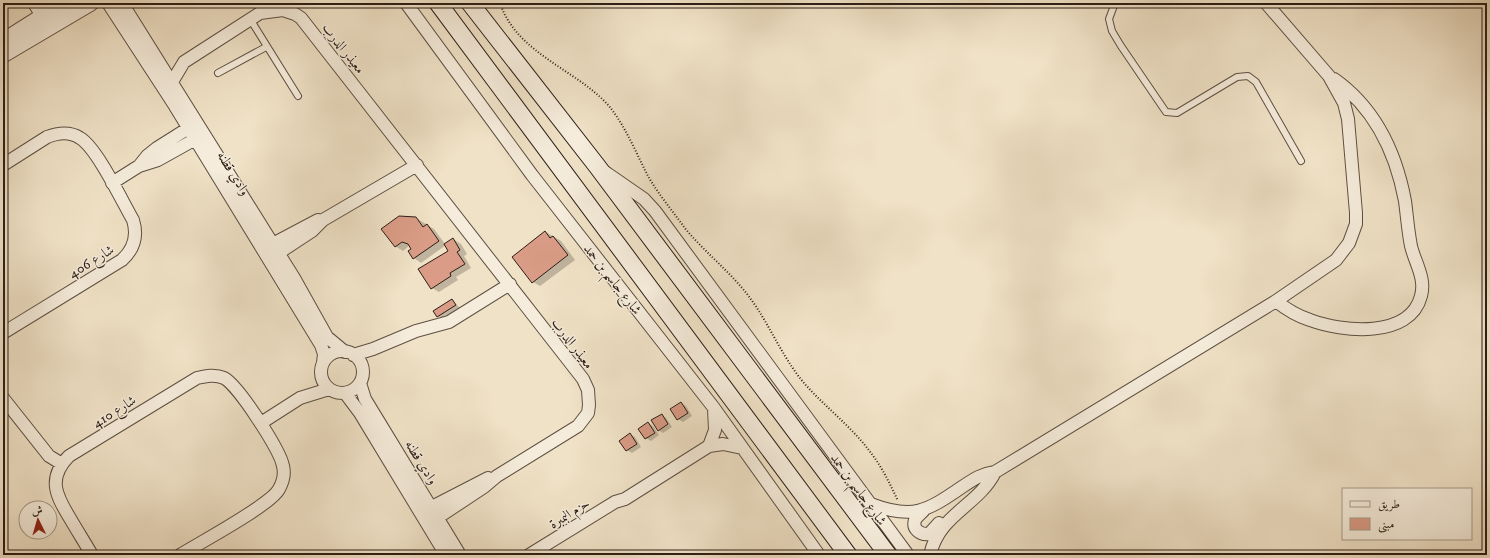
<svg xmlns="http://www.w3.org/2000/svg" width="1490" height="558" viewBox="0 0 1490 558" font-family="'IM FELL DW Pica',Amiri,serif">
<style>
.shadow{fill:#0003}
.building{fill:#da9c86;stroke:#2c1e16}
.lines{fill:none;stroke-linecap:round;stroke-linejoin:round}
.service-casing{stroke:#5d4f42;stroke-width:8}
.minor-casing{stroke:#5d4f42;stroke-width:14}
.tertiary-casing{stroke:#5d4f42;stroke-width:17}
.secondary-casing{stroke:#2c1e16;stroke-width:19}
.path{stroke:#2c1e16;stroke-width:2;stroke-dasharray:1 2;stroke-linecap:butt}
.service{stroke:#f5ecdb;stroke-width:6}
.minor{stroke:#f5ecdb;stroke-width:12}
.tertiary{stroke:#f5ecdb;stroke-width:15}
.secondary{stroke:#f5ecdb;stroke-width:17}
.labels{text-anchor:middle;stroke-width:3;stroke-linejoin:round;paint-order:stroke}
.street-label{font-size:14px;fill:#2c1e16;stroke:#f5ecdb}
</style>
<rect width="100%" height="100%" fill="#f0e2c7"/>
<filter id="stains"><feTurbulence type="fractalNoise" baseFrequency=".005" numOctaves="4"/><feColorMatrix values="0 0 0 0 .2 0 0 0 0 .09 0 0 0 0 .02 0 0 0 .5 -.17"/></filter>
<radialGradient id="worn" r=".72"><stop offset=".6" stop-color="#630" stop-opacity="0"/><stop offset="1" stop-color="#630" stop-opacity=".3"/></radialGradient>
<!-- shadow -->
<path class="shadow" d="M 416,218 L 434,229 L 445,244 L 453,239 L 461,244 L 467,254 L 464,256 L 471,268 L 456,277 L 458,280 L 439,292 L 432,288 L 449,251 L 446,245 L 421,263 L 414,258 L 413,249 L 410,245 L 403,251 L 395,246 Z
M 546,232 L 561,241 L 575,260 L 540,286 L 533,282 Z
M 452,300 L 460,308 L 443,319 L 438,316 L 435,311 Z
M 681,403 L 686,406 L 692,416 L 683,422 L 678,419 Z
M 662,415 L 666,418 L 672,427 L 663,433 L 658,430 Z
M 648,423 L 653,426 L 659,435 L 651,441 L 646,438 Z
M 630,434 L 635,437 L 641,447 L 632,453 L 627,450 Z"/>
<!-- building -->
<path class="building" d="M 399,216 L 416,217 L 423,227 L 427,224 L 439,241 L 413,259 L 408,251 L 411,249 L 408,244 L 402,242 L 395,247 L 381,229 Z
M 545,231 L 550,238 L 553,236 L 568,255 L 532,283 L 512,257 Z
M 453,238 L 460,250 L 457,252 L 465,264 L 450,273 L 451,276 L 431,289 L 418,269 L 448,251 L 444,244 Z
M 452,299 L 456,305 L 437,317 L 433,311 Z
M 681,402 L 688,413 L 677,420 L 670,409 Z
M 662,414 L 668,424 L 658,431 L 651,420 Z
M 648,422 L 655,433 L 645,439 L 638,429 Z
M 630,433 L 637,444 L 626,451 L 619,441 Z"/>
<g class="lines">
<defs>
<path id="service" d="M 1115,3 L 1109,19 L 1112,31 L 1121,46 L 1166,112 L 1177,113 L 1237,77 L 1248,76 L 1256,82 L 1301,161
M 250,19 L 298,96
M 218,73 L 266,47"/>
<path id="minor" d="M 34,3 L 47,24
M 108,3 L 175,106 L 321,345 L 324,354 L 323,363
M 122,3 L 294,278 L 327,337 L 345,352
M 406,3 L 532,175 L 714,408 L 819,555
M 172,82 L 184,62 L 260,13 L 283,10 L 295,14 L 301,18 L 583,379 L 588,390 L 589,405 L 588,413 L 578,426 L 497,476 L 484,487 L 428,524
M 3,165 L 47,137 C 58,133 69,131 80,138 C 97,148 122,201 133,220 C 138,236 134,249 122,260 L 3,333
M 139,166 L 158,160 L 201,136
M 605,172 L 644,199 L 655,211 L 908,555
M 112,183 L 139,166 L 147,156 L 157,148 L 195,124
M 267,247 L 318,220
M 271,258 L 312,231 L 323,220 L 417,165
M 1276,301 C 1286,309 1297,316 1310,320 C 1342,332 1410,339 1421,296 C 1426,278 1415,263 1411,246 C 1408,231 1407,216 1405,201 C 1396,153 1375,108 1334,79
M321 372a21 21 0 1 1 42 0a21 21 0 1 1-42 0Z
M 353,355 L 373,349 L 416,331 L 449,322 L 510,284
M 360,383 L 365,399 L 460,555
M 345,393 L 360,413 L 446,555
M 3,398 L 49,456 L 62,464
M 261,423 L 300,398 L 329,389
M 709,446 L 715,430 L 714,409
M 871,504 C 913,520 927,511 962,487 C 974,479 981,474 995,472 L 1276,301 L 1336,260 L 1349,243 L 1356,224 L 1356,213 L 1348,119 L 1344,103 L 1329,76 L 1266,3
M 426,510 L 488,478
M 924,510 C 922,513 917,516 915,520 C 912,529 920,535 929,534 L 939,523
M 92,555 C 85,543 78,532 71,520 C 57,497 46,479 69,456 L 197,378 C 206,376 215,374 224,378 C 238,385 280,450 283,466 C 285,474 283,482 279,489 C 271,505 199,543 180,555
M 529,555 L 615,502 L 625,499 L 709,446 L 723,444 L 742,448
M 930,555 C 939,514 978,506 995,472"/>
<path id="tertiary" d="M 3,41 L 63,3
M 3,55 L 91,3"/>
<path id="secondary" d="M 438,3 L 848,555
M 470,3 L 597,166 L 888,555"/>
</defs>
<!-- service casing -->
<use href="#service" class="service-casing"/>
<!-- minor casing -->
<use href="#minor" class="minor-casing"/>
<!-- tertiary casing -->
<use href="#tertiary" class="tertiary-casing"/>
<!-- secondary casing -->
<use href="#secondary" class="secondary-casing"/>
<!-- path -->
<path class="path" d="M 500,3 C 517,54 576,69 609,106 C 626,127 636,153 648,176 C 658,194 672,210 684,227 C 704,252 731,272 750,298 C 770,325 782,357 804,383 C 825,407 852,427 871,453 C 882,467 890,484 898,501"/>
<!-- service -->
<use href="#service" class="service"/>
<!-- minor -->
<use href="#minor" class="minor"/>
<!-- tertiary -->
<use href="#tertiary" class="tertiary"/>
<!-- secondary -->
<use href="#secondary" class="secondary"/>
</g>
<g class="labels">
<!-- street labels -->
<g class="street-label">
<text transform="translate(344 48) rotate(52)" y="5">معيذر الدرب</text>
<text transform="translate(234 173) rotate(58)" y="5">وادي قطنه</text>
<text transform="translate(91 261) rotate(-32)" y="5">شارع 406</text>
<text transform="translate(613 279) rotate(52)" y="5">شارع جاسم بن حمد</text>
<text transform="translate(573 343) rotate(53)" y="5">معيذر الدرب</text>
<text transform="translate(114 411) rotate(-32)" y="5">شارع 410</text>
<text transform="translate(422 462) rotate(58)" y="5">وادي قطنه</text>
<text transform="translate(859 489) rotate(54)" y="5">شارع جاسم بن حمد</text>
<text transform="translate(569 513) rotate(-32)" y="5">حزم البمبرة</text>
</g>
</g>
<!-- margin -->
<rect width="1490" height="558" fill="none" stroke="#f0e2c7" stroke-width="16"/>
<rect x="4" y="4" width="1482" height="550" fill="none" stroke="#2c1e16" stroke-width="2"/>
<rect x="8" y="8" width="1474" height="542" fill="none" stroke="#2c1e16"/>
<!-- legend -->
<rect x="1342" y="488" width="130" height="52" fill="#f5ecdb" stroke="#a59a8c"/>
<rect x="1350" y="501" width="20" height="6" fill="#f5ecdb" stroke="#a59a8c"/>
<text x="1378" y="508" font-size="12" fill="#2c1e16">طريق</text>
<rect x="1350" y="518" width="20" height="12" fill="#da9c86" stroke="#a59a8c"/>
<text x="1378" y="528" font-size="12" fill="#2c1e16">مبنى</text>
<!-- north arrow -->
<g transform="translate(38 520) rotate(355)"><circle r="19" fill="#f5ecdb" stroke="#a59a8c"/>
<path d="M0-3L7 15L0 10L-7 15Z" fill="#8f2418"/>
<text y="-6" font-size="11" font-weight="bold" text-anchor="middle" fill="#2c1e16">ش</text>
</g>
<rect width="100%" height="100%" filter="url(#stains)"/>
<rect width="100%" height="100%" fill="url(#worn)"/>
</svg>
